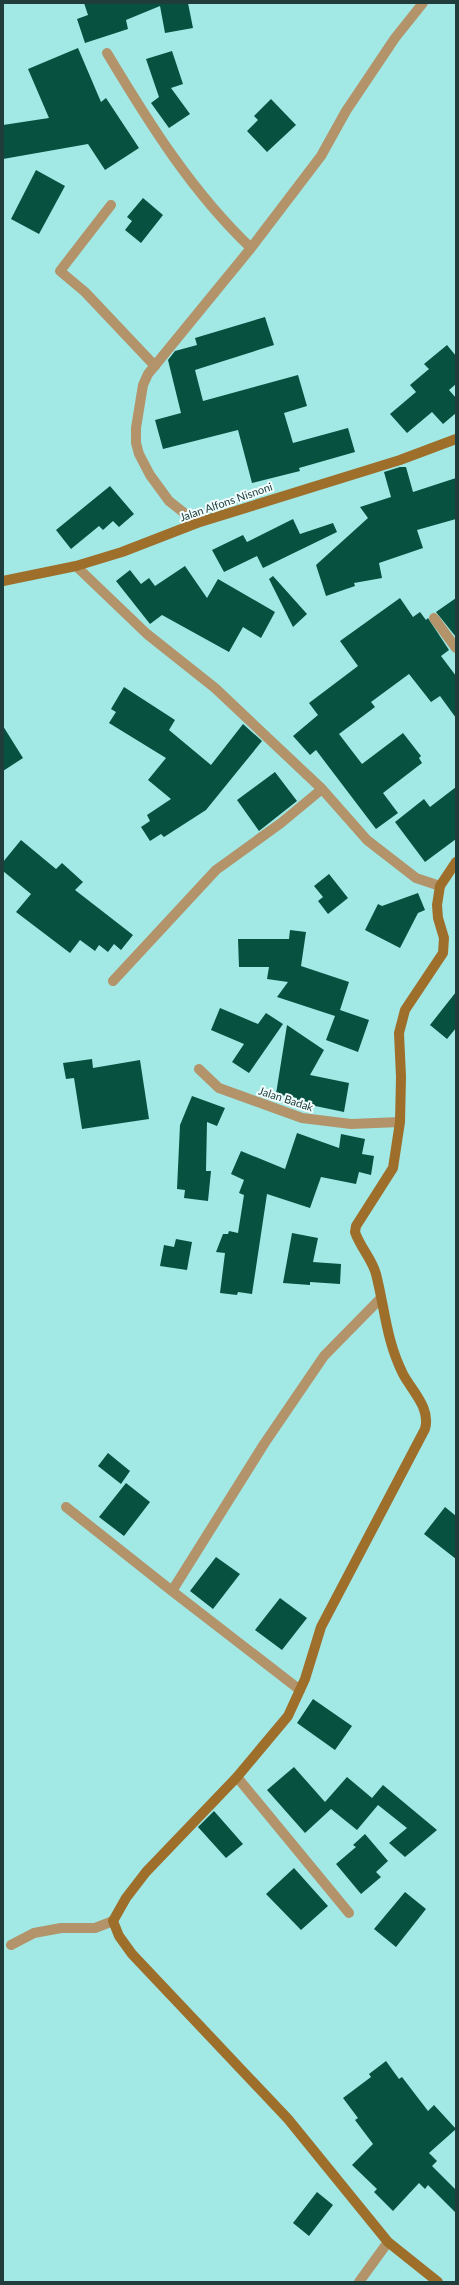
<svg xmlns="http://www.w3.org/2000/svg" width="459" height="2285" viewBox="0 0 459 2285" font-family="Lato,sans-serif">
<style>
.building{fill:#075141}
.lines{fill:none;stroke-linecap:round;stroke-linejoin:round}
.street{stroke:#b3936a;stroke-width:10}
.secondary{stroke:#9e6f2b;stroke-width:10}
.labels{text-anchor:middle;stroke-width:4;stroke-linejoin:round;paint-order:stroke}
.street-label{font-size:11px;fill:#203d3c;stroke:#f1fefd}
</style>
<rect width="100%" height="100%" fill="#a2e9e6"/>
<!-- building -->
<path class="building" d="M 84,3 L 188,3 L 193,28 L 165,33 L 160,6 L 126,20 L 128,29 L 85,43 L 77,19 L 88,15 Z
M 78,48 L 101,102 L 106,98 L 139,148 L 105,170 L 88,144 L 3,159 L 3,125 L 49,118 L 28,69 Z
M 172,51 L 183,84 L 171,88 L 190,114 L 169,128 L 151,103 L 159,97 L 146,59 Z
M 271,99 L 296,125 L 267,152 L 247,131 L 258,120 L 254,116 Z
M 36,170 L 65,186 L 39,234 L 11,219 Z
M 143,198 L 163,215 L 141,243 L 125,230 L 132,221 L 127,217 Z
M 265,317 L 274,345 L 195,370 L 203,401 L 298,375 L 307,406 L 284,413 L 293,443 L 348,428 L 355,452 L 299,468 L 300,471 L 252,483 L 238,430 L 163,449 L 155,420 L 181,413 L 168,360 L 175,351 L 197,345 L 195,338 Z
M 447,345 L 456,356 L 456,384 L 449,390 L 456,398 L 456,413 L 443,424 L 432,412 L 407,433 L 390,414 L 416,392 L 410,385 L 429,369 L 424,364 Z
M 400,467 L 406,467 L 413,492 L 456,478 L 456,519 L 417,530 L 423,548 L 379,563 L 382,578 L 354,583 L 355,586 L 326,596 L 316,565 L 368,518 L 360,507 L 391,497 L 384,472 Z
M 110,486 L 134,514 L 119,527 L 113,521 L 103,530 L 99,526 L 71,549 L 56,530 Z
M 293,519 L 300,534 L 333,523 L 337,532 L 263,568 L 257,556 L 224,572 L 212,550 L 243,535 L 247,542 Z
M 185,566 L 207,598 L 218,579 L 275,612 L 261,638 L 243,627 L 229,652 L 162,615 L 150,624 L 116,581 L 130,570 L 141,584 L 149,578 L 155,586 Z
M 273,576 L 307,614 L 293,627 L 269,579 Z
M 400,598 L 413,617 L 420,612 L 426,620 L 428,618 L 449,650 L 441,656 L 456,676 L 456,718 L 440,696 L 431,702 L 409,674 L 371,702 L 375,707 L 339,734 L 362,764 L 403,733 L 421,756 L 419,758 L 422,763 L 383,793 L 398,813 L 376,829 L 316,750 L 310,755 L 293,736 L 318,715 L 309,703 L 358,666 L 340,641 Z
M 456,598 L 456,637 L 436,612 Z
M 124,687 L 175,720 L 169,730 L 211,765 L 243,724 L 262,741 L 206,810 L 164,837 L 161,834 L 150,841 L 141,827 L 150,821 L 147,815 L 171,799 L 148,780 L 166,758 L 109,723 L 116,712 L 111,709 Z
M 3,726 L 23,758 L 3,771 Z
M 275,772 L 297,801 L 259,831 L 237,800 Z
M 456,787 L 456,839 L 425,862 L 395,822 L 424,799 L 430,807 Z
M 21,840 L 56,869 L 62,863 L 83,882 L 75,890 L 133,935 L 121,950 L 114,944 L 108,952 L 99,945 L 95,951 L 80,940 L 70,953 L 16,912 L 31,894 L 3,871 L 3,862 Z
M 329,874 L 348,898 L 328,914 L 318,901 L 323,897 L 314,886 Z
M 418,893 L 425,910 L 418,913 L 400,948 L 365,930 L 378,904 L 382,906 Z
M 290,930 L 306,932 L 301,966 L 349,982 L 340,1010 L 369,1020 L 358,1052 L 326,1040 L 335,1016 L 277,997 L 288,982 L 267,979 L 269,967 L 239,967 L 238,939 L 289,939 Z
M 456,992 L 456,1028 L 447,1039 L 430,1025 Z
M 220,1008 L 258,1024 L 266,1013 L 283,1024 L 249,1073 L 232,1062 L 244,1044 L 211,1030 Z
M 287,1025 L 324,1050 L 310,1075 L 349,1083 L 344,1112 L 296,1102 L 297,1098 L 276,1094 Z
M 92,1059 L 93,1068 L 140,1060 L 149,1119 L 82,1129 L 74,1078 L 66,1079 L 63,1063 Z
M 192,1096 L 225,1108 L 217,1126 L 207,1122 L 206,1171 L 211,1171 L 208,1201 L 184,1198 L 185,1190 L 177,1189 L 180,1125 Z
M 297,1133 L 339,1148 L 341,1134 L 365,1139 L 362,1154 L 374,1156 L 371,1175 L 359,1172 L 356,1184 L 321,1177 L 310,1208 L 267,1194 L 252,1294 L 238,1292 L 237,1295 L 220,1293 L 225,1253 L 216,1252 L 223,1234 L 228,1234 L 229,1231 L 238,1233 L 244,1195 L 239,1193 L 244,1180 L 231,1174 L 241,1151 L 285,1169 Z
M 292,1233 L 318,1238 L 313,1262 L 341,1264 L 340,1284 L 310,1282 L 310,1285 L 283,1283 Z
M 176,1239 L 192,1242 L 187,1270 L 160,1266 L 164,1245 L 174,1247 Z
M 108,1453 L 130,1471 L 121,1484 L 98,1466 Z
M 126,1483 L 150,1502 L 124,1536 L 99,1517 Z
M 445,1507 L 456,1516 L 456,1559 L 424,1534 Z
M 216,1557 L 240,1574 L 213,1609 L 190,1591 Z
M 280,1598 L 307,1618 L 282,1650 L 255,1630 Z
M 313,1699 L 352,1726 L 335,1750 L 297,1723 Z
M 294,1767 L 325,1802 L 347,1777 L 372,1798 L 383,1785 L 437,1830 L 405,1857 L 389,1843 L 407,1828 L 378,1805 L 357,1830 L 331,1809 L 305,1833 L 267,1790 Z
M 214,1811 L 243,1844 L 226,1858 L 198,1827 Z
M 365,1834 L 388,1861 L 376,1872 L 381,1877 L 361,1894 L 336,1864 L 356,1847 L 353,1845 Z
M 294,1868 L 328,1906 L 301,1930 L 266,1894 Z
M 405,1892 L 426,1909 L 396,1947 L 374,1929 Z
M 386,2061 L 399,2079 L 402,2077 L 428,2111 L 434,2105 L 456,2129 L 429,2153 L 437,2161 L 432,2166 L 456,2190 L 456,2213 L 428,2185 L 425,2189 L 419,2183 L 393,2211 L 374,2192 L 377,2189 L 352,2165 L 373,2144 L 355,2120 L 358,2118 L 343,2098 L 371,2077 L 369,2074 Z
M 317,2192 L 333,2205 L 309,2236 L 293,2223 Z"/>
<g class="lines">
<!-- street -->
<path class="street" d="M 107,53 C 149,123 192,192 251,248
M 111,205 L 60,271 L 85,292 L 155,366
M 197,523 L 169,501 L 150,475 L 139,454 L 136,443 L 136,428 L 143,385 L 148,374 L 251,248 L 321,156 L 346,111 L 395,38 L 423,3
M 76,566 L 147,634 L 215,688 L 322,789 L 367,840 L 416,878 L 440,886
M 434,618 L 456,648
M 113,981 L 216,870 L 281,823 L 322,789
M 199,1069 L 219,1088 L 302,1118 L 351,1124 L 400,1122
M 66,1507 L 172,1591
M 300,1690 L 172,1591 L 264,1444 L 324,1356 L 380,1299
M 237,1777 L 349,1913
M 11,1945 L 34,1933 L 61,1928 L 95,1928 L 113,1921
M 359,2282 L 388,2242"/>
<!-- secondary -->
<path class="secondary" d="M 3,581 L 76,566 L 122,552 L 197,523 L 400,460 L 456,439
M 438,2282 L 388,2242 L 288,2119 L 132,1954 L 119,1936 L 113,1921 L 126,1898 L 146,1872 L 237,1777 L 288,1716 L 305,1679 L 321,1627 L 425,1429 C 431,1408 412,1391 403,1374 C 386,1340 385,1309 376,1274 C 372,1259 360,1247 355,1232 L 356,1226 L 393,1168 L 400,1122 L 401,1077 L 399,1033 L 405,1010 L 443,953 L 444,938 L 438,918 L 437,905 L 440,886 L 456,862"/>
</g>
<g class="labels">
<!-- street labels -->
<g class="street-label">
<text transform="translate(226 502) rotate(-19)" y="4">Jalan Alfons Nisnoni</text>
<text transform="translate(286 1099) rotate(18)" y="4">Jalan Badak</text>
</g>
</g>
<!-- border -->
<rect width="459" height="2285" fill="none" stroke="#203d3c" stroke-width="8"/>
</svg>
